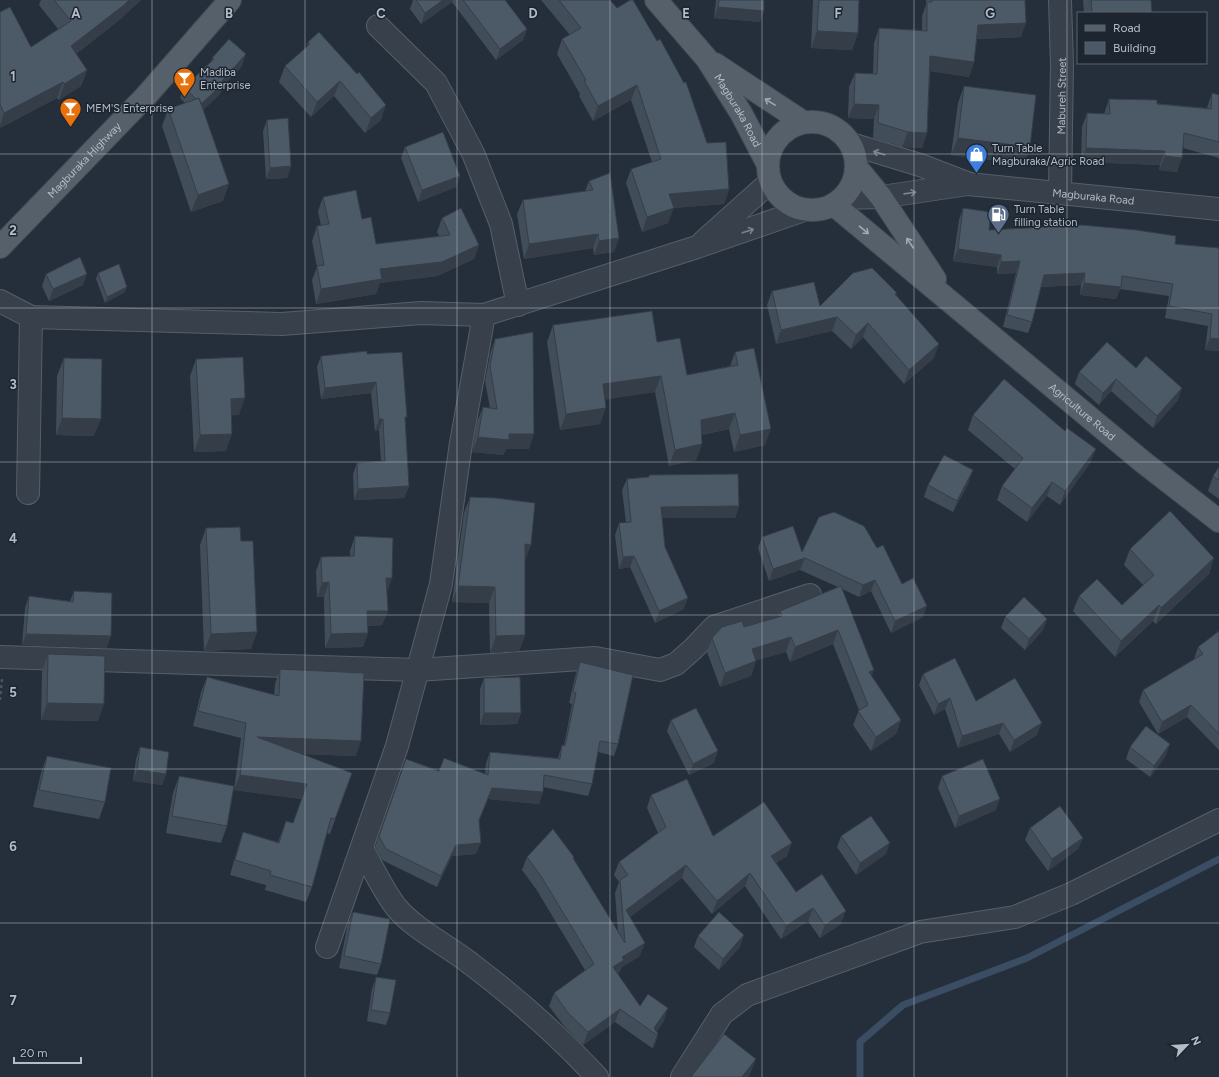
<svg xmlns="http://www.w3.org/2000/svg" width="1219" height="1077" viewBox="0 0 1219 1077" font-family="Figtree,sans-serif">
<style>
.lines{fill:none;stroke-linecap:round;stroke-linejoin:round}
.stream{stroke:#3a4d63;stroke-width:7}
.minor-casing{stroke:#565f69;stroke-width:24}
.major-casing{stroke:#414a54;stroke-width:24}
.path{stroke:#46595b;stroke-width:2.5;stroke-dasharray:3 3;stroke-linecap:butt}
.minor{stroke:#38414b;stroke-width:22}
.major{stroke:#56606b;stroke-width:22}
.wall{fill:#414d59}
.shaded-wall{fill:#353e48}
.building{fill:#4c5967;stroke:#353e48}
.oneway{stroke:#a0aab5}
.oneway2{stroke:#7c858f}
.grid{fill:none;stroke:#b3bcc7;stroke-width:1;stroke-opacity:0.55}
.labels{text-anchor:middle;stroke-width:3;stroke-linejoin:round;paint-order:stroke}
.poi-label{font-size:11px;fill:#b3bcc7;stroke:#1d2630;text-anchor:start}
.street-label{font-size:11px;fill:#b3bcc7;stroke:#1d2630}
.grid-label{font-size:13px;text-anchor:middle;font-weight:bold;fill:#b3bcc7;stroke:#1d2630;stroke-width:3;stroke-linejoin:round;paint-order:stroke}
</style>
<rect width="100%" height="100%" fill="#242f3b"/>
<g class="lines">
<!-- stream -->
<path class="stream" d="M 860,1077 L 860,1042 L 903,1005 L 1027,958 L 1219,859"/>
<defs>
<g id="minor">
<path d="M 378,26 L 436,83 L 473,153 L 501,224 L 518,305"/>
<path d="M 851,144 L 920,165 L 967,183"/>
<path id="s1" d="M 1060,192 L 1062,65 L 1060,0"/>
<path id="s2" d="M 843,198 L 881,197 L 968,184 L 1219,209"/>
<path d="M 703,242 L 770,182"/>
<path d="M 0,301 L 31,317 L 282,324 L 421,313 L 484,315 L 697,247 L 804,210"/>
<path d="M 28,493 L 31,317"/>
<path d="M 0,657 L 418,670 L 595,658 L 660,670 L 676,664 L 693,649 L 714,627 L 810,595"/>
<path d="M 362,849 C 373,868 383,890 396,907 C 415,930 447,945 471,964 C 516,998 558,1035 597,1077"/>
<path d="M 327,947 L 397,746 L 441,584 L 461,443 L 484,315"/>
<path d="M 682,1077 L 722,1014 L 747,995 L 920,932 L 1015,917 L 1071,894 L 1219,820"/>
</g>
<g id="major">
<path id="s3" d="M 656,0 L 707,59 L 741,113 L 767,163"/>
<path d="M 715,64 L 803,122"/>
<circle cx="812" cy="166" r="44"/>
<path d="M 857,168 L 881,197 L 935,279"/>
<path id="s4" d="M 834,205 L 1143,462 L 1219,521"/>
<path id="s5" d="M 0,247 L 146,96 L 230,0"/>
</g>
</defs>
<!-- minor casing -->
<use href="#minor" class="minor-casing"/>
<!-- major casing -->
<use href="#major" class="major-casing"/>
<!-- path -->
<path class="path" d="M 0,700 L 2,679"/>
<!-- minor -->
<use href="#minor" class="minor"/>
<!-- major -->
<use href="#major" class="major"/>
</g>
<!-- wall -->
<path class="wall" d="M 41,0 L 141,0 L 118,21 L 76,54 L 87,70 L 81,86 L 59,100 L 57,98 L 0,128 L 0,12 L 31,47 L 58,29 L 39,5 Z
M 413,0 L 505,0 L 527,29 L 523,40 L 496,60 L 452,2 L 421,24 L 410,9 Z
M 541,0 L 610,0 L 707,143 L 729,189 L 724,204 L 673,208 L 668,223 L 642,232 L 626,183 L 631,169 L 652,162 L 631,100 L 593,121 L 579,96 L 580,94 L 557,54 L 562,39 L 570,35 Z
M 716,0 L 764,0 L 764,11 L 760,22 L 714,18 Z
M 813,0 L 859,0 L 858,33 L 852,50 L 811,48 Z
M 926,0 L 1025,0 L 1021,37 L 977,39 L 974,62 L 969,77 L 930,71 L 927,133 L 922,148 L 902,147 L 873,138 L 874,119 L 848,118 L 849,87 L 855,73 L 873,74 L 874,43 L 879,28 L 922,30 L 922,16 L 926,5 Z
M 1083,0 L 1151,0 L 1152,13 L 1084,13 Z
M 308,42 L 381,120 L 365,133 L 334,96 L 311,117 L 279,82 L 285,66 L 306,48 Z
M 212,58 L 242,66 L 222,87 L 220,94 L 203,110 L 223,201 L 191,212 L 162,126 L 168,109 L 185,103 L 180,98 L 184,87 L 211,62 Z
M 964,86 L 1030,147 L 1024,164 L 951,155 L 958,103 Z
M 1212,93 L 1219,95 L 1219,158 L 1183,148 L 1177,172 L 1159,170 L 1160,165 L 1081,162 L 1082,127 L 1087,113 L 1104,114 L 1109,99 L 1207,108 Z
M 267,120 L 291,166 L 287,178 L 266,179 L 263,131 Z
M 405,147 L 460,176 L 456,187 L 418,202 L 401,158 Z
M 589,181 L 619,238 L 614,252 L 594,255 L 593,248 L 524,259 L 517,214 L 523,200 L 585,191 Z
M 323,197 L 362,219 L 376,244 L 439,236 L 437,232 L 442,218 L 479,245 L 474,259 L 437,276 L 380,283 L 376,294 L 316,304 L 312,280 L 317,267 L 312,241 L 317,226 L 321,226 L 318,211 Z
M 963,208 L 989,230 L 1175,244 L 1219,248 L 1219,351 L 1205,350 L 1208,326 L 1165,318 L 1169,296 L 1120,289 L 1116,299 L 1080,295 L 1081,285 L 1041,287 L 1032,322 L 1028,333 L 1003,327 L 1016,273 L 997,274 L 997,267 L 953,261 L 959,220 Z
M 98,273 L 125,292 L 105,303 L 96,279 Z
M 46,274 L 83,285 L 49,301 L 42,286 Z
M 772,291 L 820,306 L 896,295 L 934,358 L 904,384 L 863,337 L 851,349 L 832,331 L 776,344 L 767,305 Z
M 553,325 L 657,342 L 687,375 L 730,366 L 735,352 L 765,445 L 734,452 L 729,429 L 702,435 L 702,444 L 696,460 L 669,466 L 655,392 L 605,399 L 600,424 L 560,430 L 547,342 Z
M 495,339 L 529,449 L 506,449 L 503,455 L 472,452 L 477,422 L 483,407 L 490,408 L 485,381 L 490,354 Z
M 367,354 L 405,422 L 409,486 L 404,498 L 354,500 L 353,474 L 357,463 L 381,461 L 379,430 L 375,431 L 371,393 L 321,399 L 317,367 L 321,356 Z
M 64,358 L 94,436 L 56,435 L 57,376 Z
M 196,359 L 239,415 L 231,415 L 226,451 L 194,452 L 190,376 Z
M 1136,368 L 1178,400 L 1153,428 L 1111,391 L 1099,405 L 1075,384 L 1079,372 Z
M 973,415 L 1090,463 L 1060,505 L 1047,496 L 1027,522 L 997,500 L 1002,486 L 1015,469 L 968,430 Z
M 1219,467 L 1219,499 L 1208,491 L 1213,476 Z
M 649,475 L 739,506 L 735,518 L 662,518 L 665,547 L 684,609 L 655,623 L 630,567 L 619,569 L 615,535 L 619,523 L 626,523 L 622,490 L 627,479 L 649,477 Z
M 969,482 L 953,512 L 924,497 L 928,485 Z
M 470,497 L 525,559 L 525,635 L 519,651 L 490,653 L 489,603 L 452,602 L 464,513 Z
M 206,528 L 241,541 L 257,632 L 251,649 L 204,651 L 200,545 Z
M 355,536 L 387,592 L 388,611 L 382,625 L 368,626 L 368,633 L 363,647 L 325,648 L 324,597 L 317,597 L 316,571 L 321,557 L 350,556 L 350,551 Z
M 762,537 L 802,552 L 877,548 L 902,584 L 923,617 L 891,633 L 871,591 L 859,597 L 842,589 L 872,676 L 901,720 L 896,734 L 871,751 L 853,725 L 859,710 L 833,644 L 790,662 L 786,652 L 756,660 L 751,676 L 720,687 L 707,652 L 712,638 L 744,627 L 778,617 L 780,611 L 838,587 L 800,570 L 769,581 L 758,548 Z
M 1130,549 L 1214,558 L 1209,574 L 1156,624 L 1153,621 L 1115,657 L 1073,611 L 1079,596 L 1122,605 L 1143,585 L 1124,565 Z
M 74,591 L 107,648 L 22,645 L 25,608 L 29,596 L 70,601 Z
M 1005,617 L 1047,619 L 1043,630 L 1025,650 L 1001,628 Z
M 1219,631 L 1219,750 L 1187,717 L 1158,734 L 1139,702 L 1143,690 L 1194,659 L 1198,647 Z
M 48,654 L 98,721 L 41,720 L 42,671 Z
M 580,662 L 618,744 L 614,756 L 598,752 L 592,784 L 588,796 L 543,787 L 539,804 L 488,799 L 479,821 L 476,854 L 452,856 L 437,887 L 382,860 L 375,847 L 406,759 L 439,771 L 485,774 L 486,763 L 490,752 L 558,758 L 562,745 L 564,745 L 572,704 L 569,703 L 576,673 Z
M 280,669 L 356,756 L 301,754 L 352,773 L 330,834 L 327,833 L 312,887 L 306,902 L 265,890 L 266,885 L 230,875 L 238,847 L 243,832 L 278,842 L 286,821 L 293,823 L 302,799 L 234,790 L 241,738 L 193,726 L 201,692 L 207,677 L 274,695 L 275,684 Z
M 923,674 L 976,701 L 1037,735 L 1010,752 L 999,734 L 958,748 L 945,709 L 934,715 L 919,685 Z
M 484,678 L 521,713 L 517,724 L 480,725 L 480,689 Z
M 671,720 L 714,763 L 689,775 L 667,731 Z
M 140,747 L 166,774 L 162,785 L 133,781 L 136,759 Z
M 1130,747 L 1166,756 L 1150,777 L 1126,759 Z
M 47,756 L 105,802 L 99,819 L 33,807 L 41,773 Z
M 179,776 L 227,826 L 221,843 L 166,833 L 173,793 Z
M 942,776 L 996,810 L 955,828 L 938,788 Z
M 651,795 L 713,836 L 787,856 L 776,863 L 796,892 L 841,924 L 820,938 L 808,921 L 781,939 L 745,886 L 712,914 L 682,878 L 630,917 L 640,956 L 622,967 L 619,973 L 617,974 L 640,1006 L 664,1021 L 657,1031 L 658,1034 L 654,1047 L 652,1048 L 615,1022 L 583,1045 L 564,1026 L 549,1006 L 554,993 L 585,970 L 536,889 L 522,870 L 527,857 L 574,857 L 573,859 L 618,932 L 615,893 L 619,882 L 614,875 L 619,862 L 658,833 L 647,808 Z
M 1030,828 L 1083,838 L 1078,849 L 1048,871 L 1025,840 Z
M 841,836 L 886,854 L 856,875 L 837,847 Z
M 353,912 L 381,964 L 377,975 L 339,968 L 348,923 Z
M 698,936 L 740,947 L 719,970 L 694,947 Z
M 376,977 L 390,1013 L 386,1025 L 367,1021 L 372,989 Z"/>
<!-- shaded-wall -->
<path class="shaded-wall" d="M 129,0 L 141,0 L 118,21 L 65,62 L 71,46 Z
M 443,0 L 453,0 L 452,2 L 421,24 L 425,13 Z
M 718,7 L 764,11 L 760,22 L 714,18 Z
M 1026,23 L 1021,37 L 973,39 L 978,25 Z
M 527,29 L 523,40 L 496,60 L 500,49 Z
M 817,31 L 858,33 L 852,50 L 811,48 Z
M 246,54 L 242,66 L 222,87 L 220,94 L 197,116 L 201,104 Z
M 930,56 L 974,62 L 969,77 L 925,70 Z
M 87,70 L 81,86 L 59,100 L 64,84 Z
M 340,81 L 334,96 L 311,117 L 317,102 Z
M 63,82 L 57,98 L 0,128 L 0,125 L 4,113 Z
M 637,85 L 631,100 L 593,121 L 598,106 Z
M 854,104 L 879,105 L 874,119 L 848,118 Z
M 386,105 L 381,120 L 365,133 L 371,118 Z
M 908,132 L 927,133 L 922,148 L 902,147 Z
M 958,138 L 1030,147 L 1024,164 L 951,155 Z
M 1086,148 L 1165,151 L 1160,165 L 1081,162 Z
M 1165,156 L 1182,158 L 1177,172 L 1159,170 Z
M 291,166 L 287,178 L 266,179 L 270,168 Z
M 460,176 L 456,187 L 418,202 L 422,190 Z
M 229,184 L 223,201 L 191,212 L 198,195 Z
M 729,189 L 724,204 L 663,209 L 669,194 Z
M 674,208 L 668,223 L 642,232 L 647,217 Z
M 598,234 L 593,248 L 524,259 L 529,244 Z
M 619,238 L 614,252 L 594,255 L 599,241 Z
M 479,245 L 474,259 L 437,276 L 380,283 L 376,294 L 316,304 L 321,289 L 380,269 Z
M 958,249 L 1001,255 L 997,267 L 953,261 Z
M 1020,261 L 1016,273 L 997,274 L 1001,262 Z
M 1085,273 L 1081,285 L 1039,287 L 1044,275 Z
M 87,274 L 83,285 L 49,301 L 53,289 Z
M 1084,283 L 1121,287 L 1116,299 L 1080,295 Z
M 127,287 L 125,292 L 105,303 L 107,297 Z
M 837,317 L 832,331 L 776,344 L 781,330 Z
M 868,323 L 863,337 L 851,349 L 856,335 Z
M 1210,338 L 1219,339 L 1219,351 L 1205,350 Z
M 939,344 L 934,358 L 904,384 L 909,370 Z
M 661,376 L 655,392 L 597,401 L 603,384 Z
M 1116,379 L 1111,391 L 1099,405 L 1103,393 Z
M 376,382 L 371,393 L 321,399 L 325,388 Z
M 1182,388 L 1178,400 L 1153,428 L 1157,416 Z
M 245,398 L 239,415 L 224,416 L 231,399 Z
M 606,408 L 600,424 L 560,430 L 566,414 Z
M 735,413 L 729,429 L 696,436 L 701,420 Z
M 62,418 L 101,419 L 94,436 L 56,435 Z
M 379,419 L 383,419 L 379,430 L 375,431 Z
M 771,429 L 765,445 L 734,452 L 740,435 Z
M 232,434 L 226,451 L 194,452 L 200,435 Z
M 509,434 L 534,434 L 529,449 L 506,449 L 503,455 L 472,452 L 478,437 Z
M 702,444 L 696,460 L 669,466 L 675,450 Z
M 1096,449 L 1090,463 L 1060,505 L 1065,491 Z
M 973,470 L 969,482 L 953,512 L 957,501 Z
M 1052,482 L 1047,496 L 1027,522 L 1032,508 Z
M 409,486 L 404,498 L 354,500 L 358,489 Z
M 739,506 L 735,518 L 657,518 L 661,507 Z
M 525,544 L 531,545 L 525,561 Z
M 634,556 L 630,567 L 619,569 L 623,557 Z
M 805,558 L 800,570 L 769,581 L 773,569 Z
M 1214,558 L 1209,574 L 1156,624 L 1161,608 Z
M 386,578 L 392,578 L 387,593 Z
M 875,580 L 871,591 L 859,597 L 863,585 Z
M 329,582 L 324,597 L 317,597 L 322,583 Z
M 458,586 L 495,587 L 489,603 L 452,602 Z
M 688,598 L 684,609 L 655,623 L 659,611 Z
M 1159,605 L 1153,621 L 1115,657 L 1121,641 Z
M 927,606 L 923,617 L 891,633 L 895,621 Z
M 367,611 L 388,611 L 382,625 L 362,626 Z
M 1047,619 L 1043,630 L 1025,650 L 1029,639 Z
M 838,630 L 833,644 L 790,662 L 795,647 Z
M 257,632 L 251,649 L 204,651 L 211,634 Z
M 368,633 L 363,647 L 325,648 L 331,634 Z
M 26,634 L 111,636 L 107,648 L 22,645 Z
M 525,635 L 519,651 L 490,653 L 496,636 Z
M 791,637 L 786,652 L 747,663 L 752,649 Z
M 756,661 L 751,676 L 720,687 L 725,673 Z
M 874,670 L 869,684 L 869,672 Z
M 950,698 L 945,709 L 934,715 L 938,704 Z
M 47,703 L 104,704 L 98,721 L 41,720 Z
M 1191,705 L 1187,717 L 1158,734 L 1162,722 Z
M 484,713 L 521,713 L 517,724 L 480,725 Z
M 901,720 L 896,734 L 871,751 L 876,737 Z
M 1003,723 L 999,734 L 958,748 L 962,736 Z
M 1042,723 L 1037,735 L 1010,752 L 1014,740 Z
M 257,737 L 361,741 L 356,756 L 252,752 Z
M 1170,744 L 1166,756 L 1150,777 L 1154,766 Z
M 718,751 L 714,763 L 689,775 L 693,764 Z
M 137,770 L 166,774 L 162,785 L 133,781 Z
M 240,775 L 307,784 L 302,799 L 234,790 Z
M 492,788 L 543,792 L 539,804 L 488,799 L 475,831 Z
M 1000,799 L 996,810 L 955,828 L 959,816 Z
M 1083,838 L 1078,849 L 1048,871 L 1052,859 Z
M 481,843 L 476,854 L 452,856 L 437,887 L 441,876 L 456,845 Z
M 792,843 L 787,856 L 767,869 L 771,856 Z
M 890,843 L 886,854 L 856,875 L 860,863 Z
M 686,865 L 682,878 L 623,922 L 626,910 Z
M 750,873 L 745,886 L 712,914 L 717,901 Z
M 813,908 L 808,921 L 781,939 L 786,926 Z
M 846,911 L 841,924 L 820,938 L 825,925 Z
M 744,935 L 740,947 L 719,970 L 723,959 Z
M 645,943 L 640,956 L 622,967 L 619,973 L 608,980 L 613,967 L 622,957 Z
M 668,1008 L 664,1021 L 655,1034 L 654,1028 Z
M 620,1009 L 615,1022 L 583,1045 L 588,1032 Z
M 658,1034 L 654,1047 L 652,1048 L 657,1035 Z
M 756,1059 L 749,1077 L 742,1077 Z"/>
<!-- building -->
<path class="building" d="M 54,0 L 129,0 L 124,5 L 71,46 L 87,70 L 64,84 L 63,82 L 4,113 L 0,104 L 0,12 L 10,7 L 31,47 L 71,21 Z
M 416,0 L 443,0 L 425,13 Z
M 463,0 L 505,0 L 527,29 L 500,49 Z
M 559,0 L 610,0 L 617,8 L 630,0 L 633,0 L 657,41 L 660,39 L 684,83 L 686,82 L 707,143 L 726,142 L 729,189 L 669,194 L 674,208 L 647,217 L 631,169 L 661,159 L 637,85 L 598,106 L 584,81 L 586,80 L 562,39 L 581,28 Z
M 719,0 L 764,0 L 764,11 L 718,7 Z
M 819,0 L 859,0 L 858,33 L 817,31 Z
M 932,0 L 1025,0 L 1026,23 L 978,25 L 974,62 L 930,56 L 927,133 L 908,132 L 878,123 L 879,105 L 854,104 L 855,73 L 877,74 L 879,28 L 927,31 L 927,2 L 932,2 Z
M 1091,0 L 1151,0 L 1152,13 L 1092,13 Z
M 319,32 L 357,74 L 359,72 L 386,105 L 371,118 L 340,81 L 317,102 L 285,66 L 310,44 L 308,42 Z
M 229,39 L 246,54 L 222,81 L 224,83 L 201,104 L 199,98 L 196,99 L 184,87 L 214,59 L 212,58 Z
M 964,86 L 1036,95 L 1030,147 L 958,138 Z
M 1212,93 L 1219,95 L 1219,142 L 1184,133 L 1182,158 L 1165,156 L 1165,151 L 1086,148 L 1087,113 L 1110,114 L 1109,99 L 1157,100 L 1157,104 L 1211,109 Z
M 199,98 L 229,184 L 198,195 L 168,109 Z
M 288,118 L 291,166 L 270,168 L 267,120 Z
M 443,132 L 460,176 L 422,190 L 405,147 Z
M 610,173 L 619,238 L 599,241 L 598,234 L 529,244 L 523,200 L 593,190 L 589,181 Z
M 356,190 L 362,219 L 371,217 L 376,244 L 450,235 L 442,218 L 461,208 L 479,245 L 442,262 L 380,269 L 382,279 L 321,289 L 317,266 L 324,265 L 317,226 L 329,224 L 323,197 Z
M 963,208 L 991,212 L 989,230 L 1082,225 L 1137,230 L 1176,236 L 1175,244 L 1219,248 L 1219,339 L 1210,338 L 1212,314 L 1169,306 L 1173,284 L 1122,276 L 1121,287 L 1084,283 L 1085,273 L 1044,275 L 1032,322 L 1007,315 L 1020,261 L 1001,262 L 1001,255 L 958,249 Z
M 80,257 L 87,274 L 53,289 L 46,274 Z
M 119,264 L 127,287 L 107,297 L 98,273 Z
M 872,268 L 897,293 L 895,294 L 939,344 L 909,370 L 868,323 L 856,335 L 837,317 L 781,330 L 772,291 L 814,282 L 820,306 L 853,273 Z
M 652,311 L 657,342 L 680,338 L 687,375 L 738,365 L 735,352 L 754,348 L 771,429 L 740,435 L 735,413 L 701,420 L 702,444 L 675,450 L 661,376 L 603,384 L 606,408 L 566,414 L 553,325 Z
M 533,332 L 534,434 L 509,434 L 509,440 L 478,437 L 483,407 L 497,409 L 490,366 L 495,339 Z
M 1107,342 L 1136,368 L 1146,356 L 1182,388 L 1157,416 L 1116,379 L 1103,393 L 1079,372 Z
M 367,351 L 367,354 L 402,352 L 407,417 L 405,417 L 409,486 L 358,489 L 357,463 L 385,461 L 383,419 L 379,419 L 376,382 L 325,388 L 321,356 Z
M 243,357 L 245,398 L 231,399 L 232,434 L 200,435 L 196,359 Z
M 64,358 L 102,359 L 101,419 L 62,418 Z
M 1004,379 L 1065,431 L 1067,428 L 1096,449 L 1065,491 L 1052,482 L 1032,508 L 1002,486 L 1023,458 L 973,415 Z
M 944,455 L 973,470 L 957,501 L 928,485 Z
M 1219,467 L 1219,480 L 1213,476 Z
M 738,474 L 739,506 L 661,507 L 665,547 L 688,598 L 659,611 L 634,556 L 623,557 L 619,523 L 631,522 L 627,479 L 649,477 L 649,475 Z
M 470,497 L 496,498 L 535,503 L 531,545 L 525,544 L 525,635 L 496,636 L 495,587 L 458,586 Z
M 1170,511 L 1214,558 L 1161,608 L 1159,605 L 1121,641 L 1079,596 L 1097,579 L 1122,605 L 1154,575 L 1130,549 Z
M 834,512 L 864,526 L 877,548 L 883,545 L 902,584 L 913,578 L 927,606 L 895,621 L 875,580 L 863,585 L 805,558 L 773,569 L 762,537 L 793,526 L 802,552 L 819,517 Z
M 240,527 L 241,541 L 253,541 L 257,632 L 211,634 L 206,528 Z
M 355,536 L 393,538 L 392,578 L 386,578 L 388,611 L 367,611 L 368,633 L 331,634 L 329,582 L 322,583 L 321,557 L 354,556 Z
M 841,586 L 874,670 L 869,672 L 901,720 L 876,737 L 858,711 L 868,705 L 838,630 L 795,647 L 791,637 L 752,649 L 756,661 L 725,673 L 712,638 L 722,627 L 742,621 L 744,627 L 782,616 L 780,611 Z
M 74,591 L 112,593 L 111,636 L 26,634 L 29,596 L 73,602 Z
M 1024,597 L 1047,619 L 1029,639 L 1005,617 Z
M 1219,631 L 1219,734 L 1191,705 L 1162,722 L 1143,690 L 1203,654 L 1198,647 Z
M 48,654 L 105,656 L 104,704 L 47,703 Z
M 955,658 L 976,701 L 1015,678 L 1042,723 L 1014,740 L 1003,723 L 962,736 L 950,698 L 938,704 L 923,674 Z
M 580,662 L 633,675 L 618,744 L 600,741 L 592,784 L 544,775 L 543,792 L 492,788 L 479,820 L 481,843 L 456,845 L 441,876 L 386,849 L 379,836 L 406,759 L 439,771 L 444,758 L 488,775 L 490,752 L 560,759 L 562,745 L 565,746 L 576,693 L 573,692 Z
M 280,669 L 364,673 L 361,741 L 257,737 L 352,773 L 335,819 L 331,818 L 312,887 L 270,875 L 271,871 L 235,860 L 243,832 L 279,843 L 286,821 L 293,823 L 307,784 L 240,775 L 246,723 L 198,711 L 207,677 L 279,696 Z
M 520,677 L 521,713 L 484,713 L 484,678 Z
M 696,708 L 718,751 L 693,764 L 671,720 Z
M 1146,726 L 1170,744 L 1154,766 L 1130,747 Z
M 140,747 L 169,752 L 166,774 L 137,770 Z
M 47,756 L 111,768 L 105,802 L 39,790 Z
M 983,759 L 1000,799 L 959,816 L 942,776 Z
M 179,776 L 234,786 L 227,826 L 172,816 Z
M 687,779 L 713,836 L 764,802 L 792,843 L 771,856 L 796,892 L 822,874 L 846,911 L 825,925 L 813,908 L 786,926 L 750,873 L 717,901 L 686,865 L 626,910 L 645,943 L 622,957 L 624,960 L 613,967 L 640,1006 L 648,994 L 668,1008 L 654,1028 L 658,1034 L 657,1035 L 620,1009 L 588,1032 L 568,1013 L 554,993 L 594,964 L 541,876 L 527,857 L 553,829 L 574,857 L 573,858 L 625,943 L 620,880 L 628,875 L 619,862 L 666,827 L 651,795 Z
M 1060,806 L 1083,838 L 1052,859 L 1030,828 Z
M 871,816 L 890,843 L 860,863 L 841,836 Z
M 353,912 L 390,919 L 381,964 L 344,956 Z
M 719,912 L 744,935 L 723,959 L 698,936 Z
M 376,977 L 396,980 L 390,1013 L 371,1010 Z
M 724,1034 L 756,1059 L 742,1077 L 691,1077 Z"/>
<!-- one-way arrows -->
<defs><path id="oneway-shaft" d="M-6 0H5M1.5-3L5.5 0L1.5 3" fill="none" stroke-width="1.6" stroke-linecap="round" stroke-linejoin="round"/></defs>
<g class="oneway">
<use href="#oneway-shaft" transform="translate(770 102) rotate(-148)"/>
<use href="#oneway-shaft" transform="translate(864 230) rotate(40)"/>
<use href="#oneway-shaft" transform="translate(910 243) rotate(-124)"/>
</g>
<g class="oneway2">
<use href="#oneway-shaft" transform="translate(879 153) rotate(-163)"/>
<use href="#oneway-shaft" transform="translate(910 193) rotate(-8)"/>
<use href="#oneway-shaft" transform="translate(748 231) rotate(-18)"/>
</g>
<!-- grid -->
<path class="grid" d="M 152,0 L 152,1077M 305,0 L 305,1077M 457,0 L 457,1077M 610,0 L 610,1077M 762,0 L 762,1077M 914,0 L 914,1077M 1067,0 L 1067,1077M 0,154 L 1219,154M 0,308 L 1219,308M 0,462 L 1219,462M 0,615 L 1219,615M 0,769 L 1219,769M 0,923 L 1219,923"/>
<!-- icons -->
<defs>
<symbol id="bar-pin" viewBox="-11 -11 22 30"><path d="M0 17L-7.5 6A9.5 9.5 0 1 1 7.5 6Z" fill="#e8710a" stroke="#1d2630"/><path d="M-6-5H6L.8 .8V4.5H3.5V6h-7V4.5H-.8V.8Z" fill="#fff"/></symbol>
<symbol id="shop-pin" viewBox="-11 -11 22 30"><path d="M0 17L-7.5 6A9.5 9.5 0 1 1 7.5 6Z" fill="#3f7fe0" stroke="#1d2630"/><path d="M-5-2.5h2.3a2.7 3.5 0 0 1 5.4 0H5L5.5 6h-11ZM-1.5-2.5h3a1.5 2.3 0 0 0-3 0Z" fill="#fff"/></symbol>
<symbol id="fuel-pin" viewBox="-11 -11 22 30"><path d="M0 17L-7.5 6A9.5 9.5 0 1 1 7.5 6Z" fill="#5c6f8a" stroke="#1d2630"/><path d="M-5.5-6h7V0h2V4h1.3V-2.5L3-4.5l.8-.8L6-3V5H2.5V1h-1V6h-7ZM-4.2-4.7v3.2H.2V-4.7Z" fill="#fff"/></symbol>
</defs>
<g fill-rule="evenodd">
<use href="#bar-pin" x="172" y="66" width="25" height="34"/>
<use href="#bar-pin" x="58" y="96" width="25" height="34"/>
<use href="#shop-pin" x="964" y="142" width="25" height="34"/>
<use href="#fuel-pin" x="986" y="202" width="25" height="34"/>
</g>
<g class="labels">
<!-- poi labels -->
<g class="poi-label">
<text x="200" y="76">Madiba<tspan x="200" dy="13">Enterprise</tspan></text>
<text x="86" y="112">MEM'S Enterprise</text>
<text x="992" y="152">Turn Table<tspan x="992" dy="13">Magburaka/Agric Road</tspan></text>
<text x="1014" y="213">Turn Table<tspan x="1014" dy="13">filling station</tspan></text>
</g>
<!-- street labels -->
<g class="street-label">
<text dy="4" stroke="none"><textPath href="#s1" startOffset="96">Mabureh Street</textPath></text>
<text dy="4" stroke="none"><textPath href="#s3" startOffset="138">Magburaka Road</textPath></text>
<text dy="4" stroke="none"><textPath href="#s5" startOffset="121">Magburaka Highway</textPath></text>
<text dy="4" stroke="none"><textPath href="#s2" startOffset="252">Magburaka Road</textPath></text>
<text dy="4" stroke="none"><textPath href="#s4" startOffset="323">Agriculture Road</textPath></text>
</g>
</g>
<g class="grid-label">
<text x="76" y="18">A</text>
<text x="229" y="18">B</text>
<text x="381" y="18">C</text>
<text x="533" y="18">D</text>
<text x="686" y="18">E</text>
<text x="838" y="18">F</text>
<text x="990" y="18">G</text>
<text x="13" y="81">1</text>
<text x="13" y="235">2</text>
<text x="13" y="389">3</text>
<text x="13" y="543">4</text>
<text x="13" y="697">5</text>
<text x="13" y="851">6</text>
<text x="13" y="1005">7</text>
</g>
<!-- legend -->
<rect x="1077" y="12" width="130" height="52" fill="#1d2630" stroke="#59626c"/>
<rect x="1085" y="25" width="20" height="6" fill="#56606b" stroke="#59626c"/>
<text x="1113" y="32" font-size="12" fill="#b3bcc7">Road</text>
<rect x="1085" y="42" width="20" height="12" fill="#4c5967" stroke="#59626c"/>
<text x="1113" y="52" font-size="12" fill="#b3bcc7">Building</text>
<!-- north arrow -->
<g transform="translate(1187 1045) rotate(65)" stroke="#1d2630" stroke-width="3" paint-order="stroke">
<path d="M0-3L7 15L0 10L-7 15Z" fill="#b3bcc7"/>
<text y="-6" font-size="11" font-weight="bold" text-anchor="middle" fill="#b3bcc7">N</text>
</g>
<!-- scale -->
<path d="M14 1057v6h67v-6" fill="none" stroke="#b3bcc7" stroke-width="2"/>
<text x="20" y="1057" font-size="12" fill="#b3bcc7" stroke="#1d2630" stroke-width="3" paint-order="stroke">20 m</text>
</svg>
